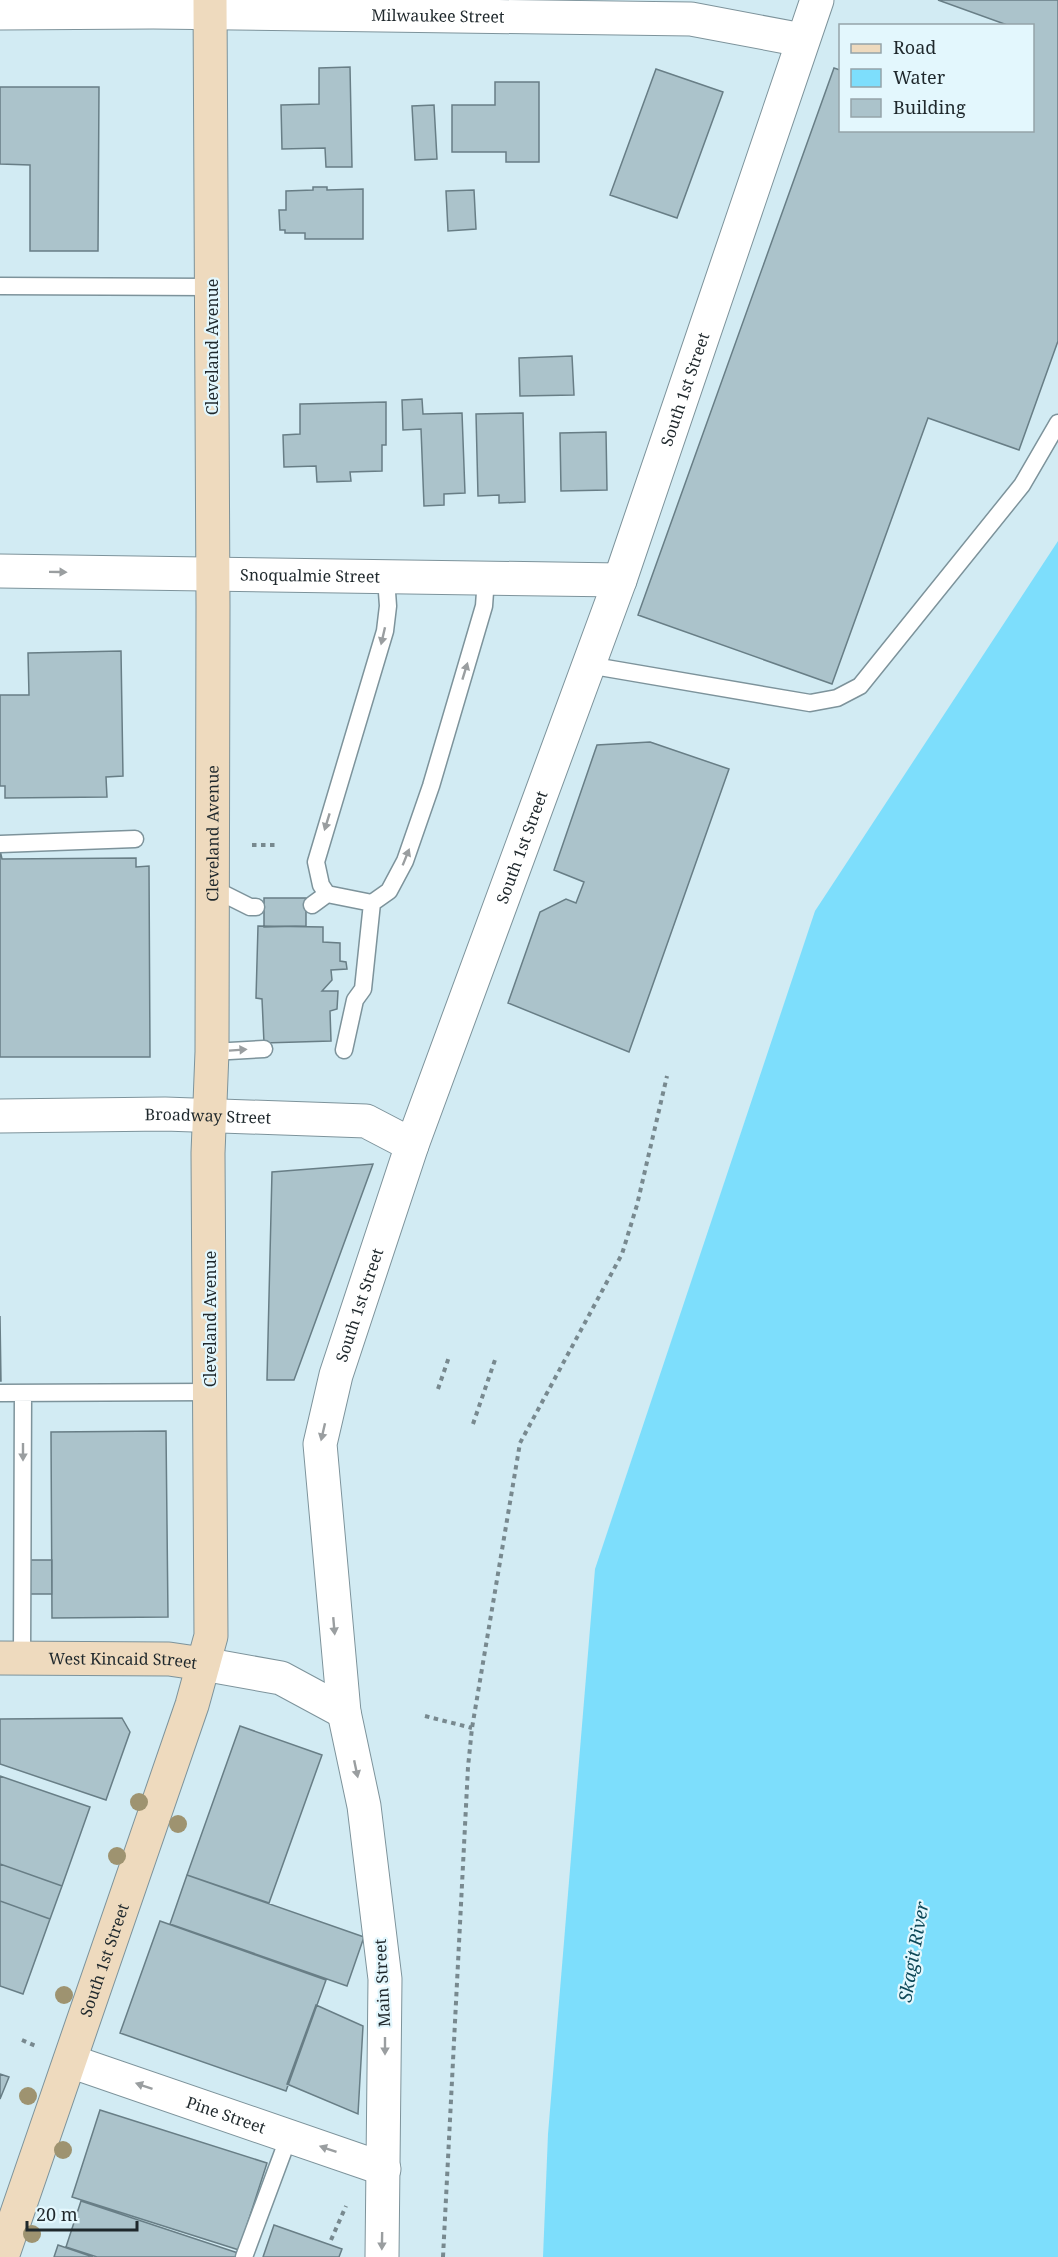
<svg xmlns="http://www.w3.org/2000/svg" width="1058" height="2257" viewBox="0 0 1058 2257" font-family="'Noto Serif',serif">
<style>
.water{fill:#7ddefc}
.building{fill:#abc3cb;stroke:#687e86;stroke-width:1.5}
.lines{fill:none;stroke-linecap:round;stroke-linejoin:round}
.lane-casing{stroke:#7d939b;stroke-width:19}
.street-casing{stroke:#7d939b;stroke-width:35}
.secondary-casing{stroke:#7d939b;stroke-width:35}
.path{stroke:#78898f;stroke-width:4;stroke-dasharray:4.5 4.5;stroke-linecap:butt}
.lane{stroke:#fff;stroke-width:16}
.street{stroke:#fff;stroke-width:33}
.secondary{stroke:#eedabe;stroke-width:33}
.tree{fill:#9e9370}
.oneway{fill:#9a9ea0}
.labels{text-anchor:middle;stroke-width:4.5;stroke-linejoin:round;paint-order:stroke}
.street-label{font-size:16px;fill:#1f282c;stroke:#e3f7fd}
.water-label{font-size:18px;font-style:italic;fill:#0d4858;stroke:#e3f7fd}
</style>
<rect width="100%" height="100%" fill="#d2ebf3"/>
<!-- water -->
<path class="water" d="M 1058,541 L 1058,2257 L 543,2257 L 548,2134 L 595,1569 L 815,911 Z"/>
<!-- building -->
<path class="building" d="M 938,0 L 1058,0 L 1058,341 L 1019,450 L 928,418 L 832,684 L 638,615 L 834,68 L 840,70 L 840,130 L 1032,130 L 1032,26 L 1010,26 Z
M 350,67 L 352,167 L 326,167 L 325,148 L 282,149 L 281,105 L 319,104 L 319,68 Z
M 656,69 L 723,92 L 677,218 L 610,195 Z
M 495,82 L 539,82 L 539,162 L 506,162 L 506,152 L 452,152 L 452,105 L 495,105 Z
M 0,87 L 99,87 L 98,251 L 30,251 L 30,165 L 0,164 Z
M 434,105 L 437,159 L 415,160 L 412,106 Z
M 313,187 L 327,187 L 327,190 L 363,189 L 363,239 L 305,239 L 305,233 L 285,233 L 285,230 L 280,230 L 279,210 L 286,210 L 286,191 L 313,190 Z
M 474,190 L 476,229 L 448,231 L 446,191 Z
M 572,356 L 574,395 L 520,396 L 519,358 Z
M 422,399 L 423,414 L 462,413 L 465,493 L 444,494 L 444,505 L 424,506 L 421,429 L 403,430 L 402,400 Z
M 386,402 L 386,445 L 382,445 L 382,471 L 350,472 L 351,481 L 317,482 L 316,466 L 284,467 L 283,435 L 300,434 L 300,404 Z
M 523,413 L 525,502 L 499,503 L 499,495 L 478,496 L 476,414 Z
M 606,432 L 607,490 L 561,491 L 560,433 Z
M 121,651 L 123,776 L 106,777 L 107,797 L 5,798 L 5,786 L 0,786 L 0,695 L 29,695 L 28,653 Z
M 650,742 L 729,769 L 629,1052 L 508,1003 L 540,912 L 566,899 L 576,903 L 584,882 L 554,870 L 597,745 Z
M 0,850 L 2,859 L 136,858 L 136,867 L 149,866 L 150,1057 L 0,1057 Z
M 264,898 L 306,898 L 306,926 L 264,927 Z
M 258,926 L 323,927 L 323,942 L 340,943 L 340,961 L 346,962 L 347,969 L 331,970 L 332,980 L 322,991 L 338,991 L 337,1009 L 330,1011 L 331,1041 L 264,1043 L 262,999 L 256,998 Z
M 373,1164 L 294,1380 L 267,1380 L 272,1172 Z
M 0,1316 L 1,1381 L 0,1381 Z
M 166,1431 L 168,1617 L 52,1618 L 51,1432 Z
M 22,1560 L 52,1560 L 52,1594 L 23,1594 Z
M 122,1718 L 130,1732 L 106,1800 L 0,1764 L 0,1719 Z
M 240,1726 L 322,1755 L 269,1903 L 187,1875 Z
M 0,1776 L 90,1807 L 62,1886 L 0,1864 Z
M 0,1864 L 62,1886 L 50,1919 L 0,1901 Z
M 187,1875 L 364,1937 L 347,1986 L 170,1924 Z
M 0,1901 L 50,1919 L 23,1994 L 0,1986 Z
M 160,1921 L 326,1980 L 286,2091 L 120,2033 Z
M 316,2005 L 363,2026 L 358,2114 L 287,2084 Z
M 0,2074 L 9,2077 L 0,2099 Z
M 100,2110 L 267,2163 L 239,2250 L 72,2197 Z
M 81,2201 L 241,2254 L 240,2257 L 97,2257 L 66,2247 Z
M 274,2225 L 342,2249 L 339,2257 L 263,2257 Z
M 58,2245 L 93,2257 L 54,2257 Z"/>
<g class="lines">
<defs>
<path id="lane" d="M 0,286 L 211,287
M 386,578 L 388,606 L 385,631 L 316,862 L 321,885 L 327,894 L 372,903 L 389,891 L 405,861 L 431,786 L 484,606 L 486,578
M 588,665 L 810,703 L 837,698 L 860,686 L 1022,485 L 1058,423
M 0,844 L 135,839
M 212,888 L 250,907 L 256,907
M 312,905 L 327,894
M 344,1050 L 355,1000 L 363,989 L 372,903
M 212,1052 L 264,1049
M 0,1393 L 210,1392
M 22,1658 L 23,1393
M 244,2257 L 289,2136"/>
<g id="street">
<path id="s1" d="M 0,13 L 153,12 L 691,19 L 802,40"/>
<path id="s2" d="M 0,571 L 620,580"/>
<path id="s3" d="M 0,1116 L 165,1114 L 366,1121 L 412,1145"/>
<path d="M 203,1664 L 281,1678 L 344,1712"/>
<path id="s4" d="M 70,2061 L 384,2169"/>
<path id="s5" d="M 382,2257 L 385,1979 L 364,1806 L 344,1712 L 320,1444 L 336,1375 L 412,1145 L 620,580 L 817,0"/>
</g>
<g id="secondary">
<path id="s6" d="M 0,1658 L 169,1659 L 203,1664"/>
<path id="s7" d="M 2,2257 L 192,1705 L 211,1636 L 208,1153 L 212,1052 L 213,606 L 210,0"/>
</g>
</defs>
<!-- lane casing -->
<use href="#lane" class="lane-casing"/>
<!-- street casing -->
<use href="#street" class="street-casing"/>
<!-- secondary casing -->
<use href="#secondary" class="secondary-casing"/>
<!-- path -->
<path class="path" d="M 252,845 L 276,845
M 438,1389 L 449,1357
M 473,1424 L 496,1357
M 425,1716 L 472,1728
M 22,2040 L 38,2047
M 331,2240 L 346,2206
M 443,2257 L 468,1767 L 472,1728 L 520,1443 L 622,1254 L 637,1205 L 667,1076"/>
<!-- lane -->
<use href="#lane" class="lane"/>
<!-- street -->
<use href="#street" class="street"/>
<!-- secondary -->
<use href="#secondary" class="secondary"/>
</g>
<!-- trees -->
<g class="tree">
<circle cx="139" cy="1802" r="9"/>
<circle cx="178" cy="1824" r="9"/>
<circle cx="117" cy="1856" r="9"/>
<circle cx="64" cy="1995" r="9"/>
<circle cx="28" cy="2096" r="9"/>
<circle cx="63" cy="2150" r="9"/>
<circle cx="32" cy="2234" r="9"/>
</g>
<!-- one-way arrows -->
<defs><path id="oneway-solid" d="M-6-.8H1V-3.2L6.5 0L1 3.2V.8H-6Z" transform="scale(1.5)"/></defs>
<g class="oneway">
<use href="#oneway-solid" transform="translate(58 572) rotate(1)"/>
<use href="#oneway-solid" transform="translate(383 636) rotate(103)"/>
<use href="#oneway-solid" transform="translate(465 671) rotate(-73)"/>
<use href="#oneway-solid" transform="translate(327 822) rotate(107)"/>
<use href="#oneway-solid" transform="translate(406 857) rotate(-68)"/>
<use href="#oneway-solid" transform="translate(238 1050) rotate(-4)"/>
<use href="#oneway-solid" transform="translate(323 1432) rotate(103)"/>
<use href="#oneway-solid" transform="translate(23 1452) rotate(90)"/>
<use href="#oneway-solid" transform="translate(334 1626) rotate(85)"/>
<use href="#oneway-solid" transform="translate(356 1769) rotate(78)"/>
<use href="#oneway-solid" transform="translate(385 2046) rotate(90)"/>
<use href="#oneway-solid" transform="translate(144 2086) rotate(-161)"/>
<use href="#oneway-solid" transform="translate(328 2149) rotate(-161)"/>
<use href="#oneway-solid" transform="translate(382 2241) rotate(91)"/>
</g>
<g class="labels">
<!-- street labels -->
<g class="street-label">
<text dy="6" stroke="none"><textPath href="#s1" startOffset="438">Milwaukee Street</textPath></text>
<text transform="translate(212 347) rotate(-90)" y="6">Cleveland Avenue</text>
<text dy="6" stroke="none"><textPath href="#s5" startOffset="1934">South 1st Street</textPath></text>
<text dy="6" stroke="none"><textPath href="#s2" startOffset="310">Snoqualmie Street</textPath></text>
<text dy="6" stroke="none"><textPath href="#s7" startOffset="1458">Cleveland Avenue</textPath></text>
<text dy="6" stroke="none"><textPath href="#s5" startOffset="1448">South 1st Street</textPath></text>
<text dy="6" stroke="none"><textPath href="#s3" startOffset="208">Broadway Street</textPath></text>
<text dy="6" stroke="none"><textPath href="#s5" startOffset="962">South 1st Street</textPath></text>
<text transform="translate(210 1319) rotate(-90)" y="6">Cleveland Avenue</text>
<text dy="6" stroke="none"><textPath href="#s6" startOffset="123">West Kincaid Street</textPath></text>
<text dy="6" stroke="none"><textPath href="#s7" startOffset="314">South 1st Street</textPath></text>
<text transform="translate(382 1983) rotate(-93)" y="6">Main Street</text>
<text dy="6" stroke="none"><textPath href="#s4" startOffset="165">Pine Street</textPath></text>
</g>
<!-- water labels -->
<g class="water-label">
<text transform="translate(914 1952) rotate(-80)" y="6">Skagit River</text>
</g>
</g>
<!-- legend -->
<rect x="839" y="24" width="195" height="108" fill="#e3f7fd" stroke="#95a4a9" stroke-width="1.5"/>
<rect x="851" y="44" width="30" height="9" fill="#eedabe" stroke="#95a4a9" stroke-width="1.5"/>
<text x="893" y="54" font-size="18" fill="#1f282c">Road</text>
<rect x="851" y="69" width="30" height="18" fill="#7ddefc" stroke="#95a4a9" stroke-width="1.5"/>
<text x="893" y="84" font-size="18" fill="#1f282c">Water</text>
<rect x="851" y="99" width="30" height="18" fill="#abc3cb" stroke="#95a4a9" stroke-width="1.5"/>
<text x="893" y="114" font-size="18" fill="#1f282c">Building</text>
<!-- scale -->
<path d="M27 2221v9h110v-9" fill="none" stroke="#1f282c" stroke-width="3"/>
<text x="36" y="2221" font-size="18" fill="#1f282c" stroke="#e3f7fd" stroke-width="4.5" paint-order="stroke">20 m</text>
</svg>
